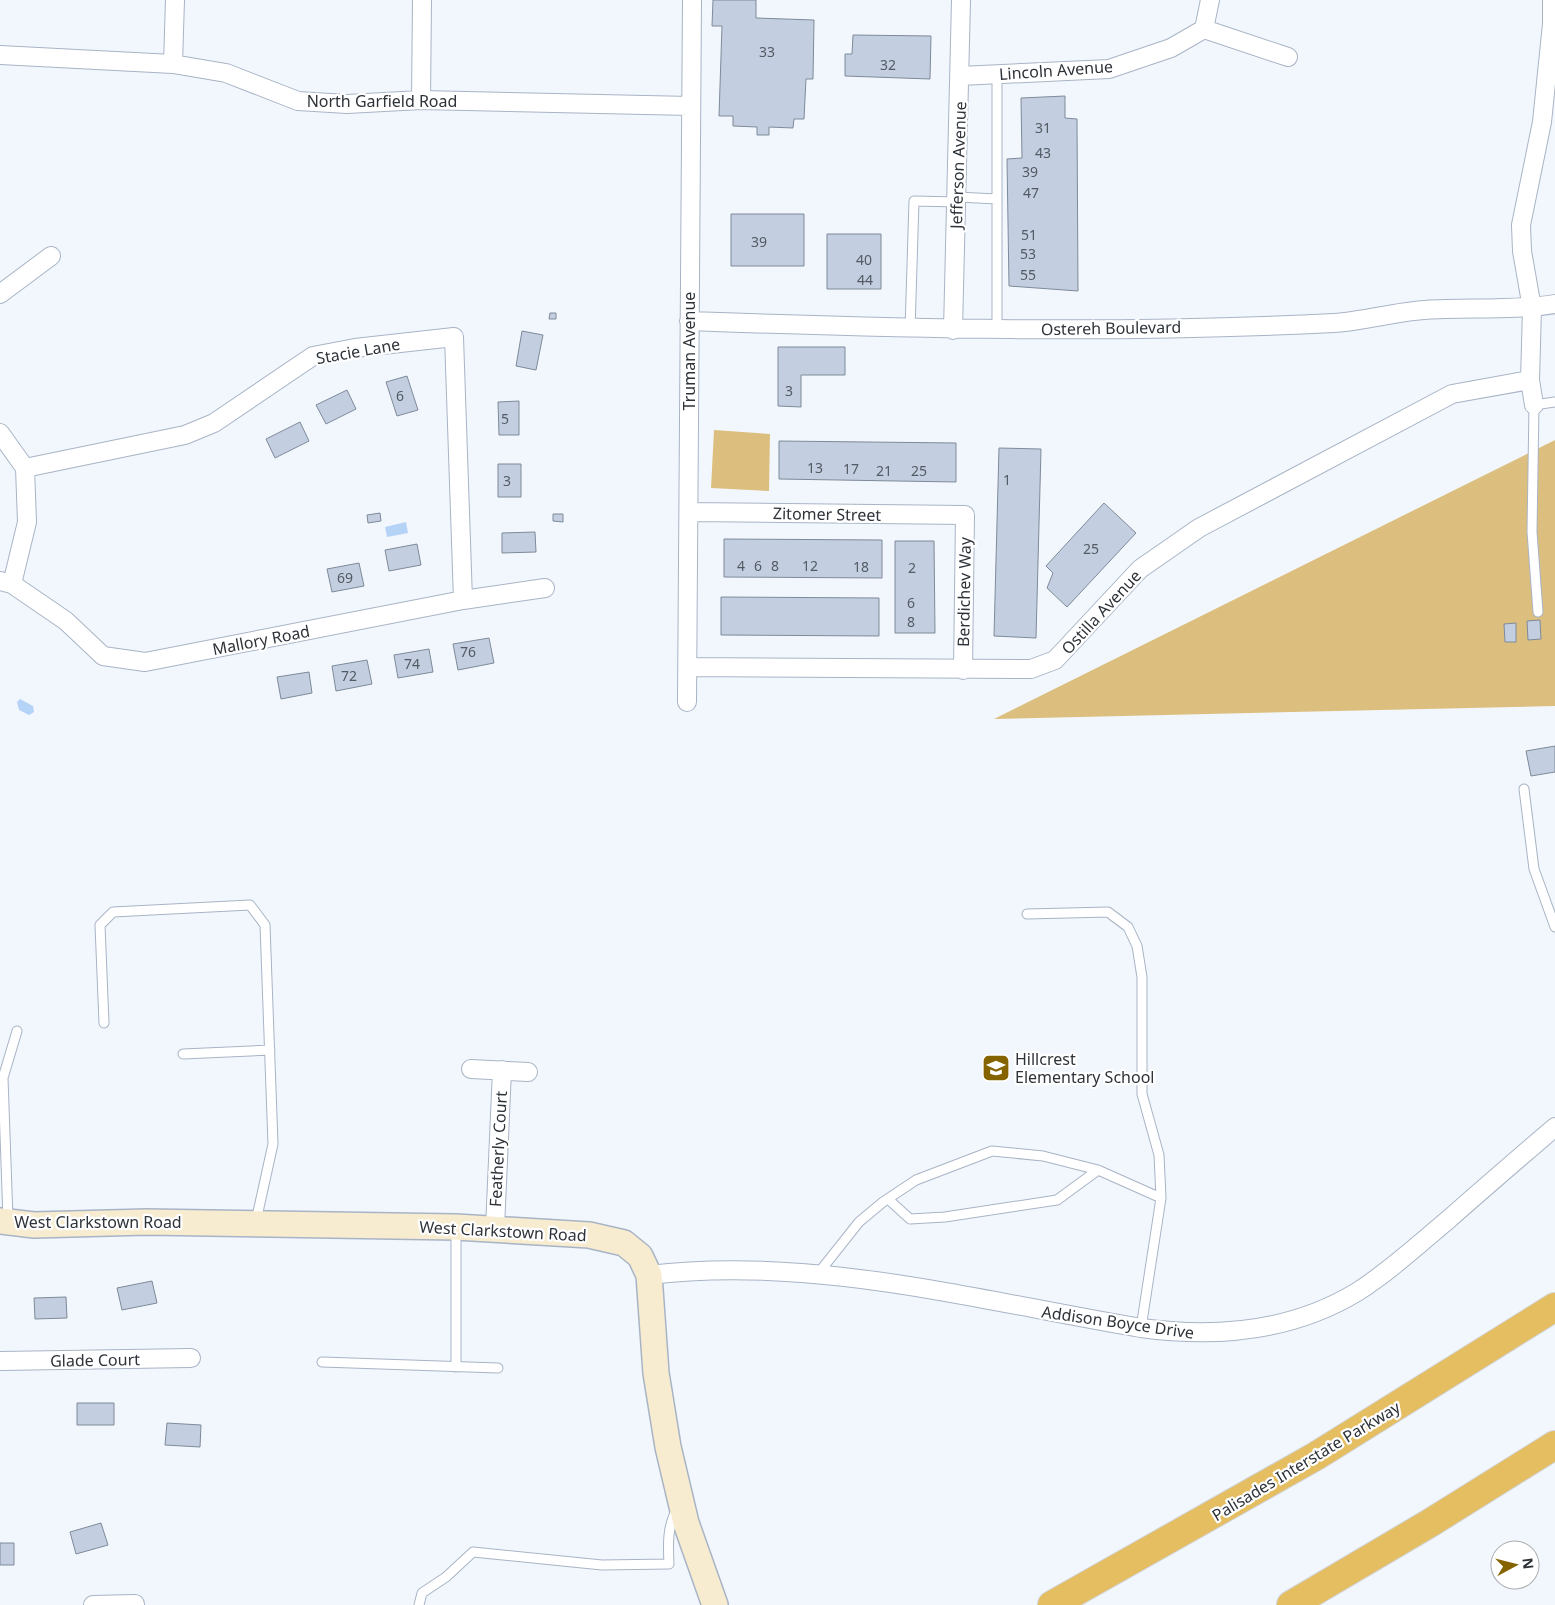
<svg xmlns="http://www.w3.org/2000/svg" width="1555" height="1605" viewBox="0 0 1555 1605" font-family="'Noto Sans',sans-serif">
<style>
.green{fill:#dcbf7f}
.water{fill:#b5d2f7}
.building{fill:#c3cfe0;stroke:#7e8a99}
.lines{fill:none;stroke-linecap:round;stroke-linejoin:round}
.lane-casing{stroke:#a8b4c5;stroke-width:11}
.street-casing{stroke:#a8b4c5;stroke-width:20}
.secondary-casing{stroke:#a8b4c5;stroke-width:28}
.highway-casing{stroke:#d1d2d3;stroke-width:30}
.lane{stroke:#fff;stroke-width:9}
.street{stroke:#fff;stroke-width:18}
.secondary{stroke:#f7ecd0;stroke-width:25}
.highway{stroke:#e5be62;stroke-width:28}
.labels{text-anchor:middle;stroke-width:4.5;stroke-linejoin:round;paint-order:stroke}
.number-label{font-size:14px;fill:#535a63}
.street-label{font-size:16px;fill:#2e3339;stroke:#fff}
.poi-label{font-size:16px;fill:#2e3339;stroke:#fff;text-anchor:start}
</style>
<rect width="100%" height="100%" fill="#f2f7fe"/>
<!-- green -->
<path class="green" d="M 714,430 L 770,434 L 769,491 L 711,488 Z
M 1555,440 L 1555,706 L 994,719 Z"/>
<!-- water -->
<path class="water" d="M 406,522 L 408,533 L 387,537 L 385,527 Z
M 20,699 L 33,706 L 34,712 L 29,715 L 19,710 L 17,702 Z"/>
<!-- building -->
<path class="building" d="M 713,0 L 756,0 L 756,18 L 814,20 L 813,79 L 806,79 L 804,119 L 794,119 L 793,128 L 769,127 L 769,135 L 757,135 L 757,127 L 733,126 L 733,116 L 719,116 L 722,26 L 712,26 Z
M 853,35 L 931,36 L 930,79 L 845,76 L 845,54 L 852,54 Z
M 1065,96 L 1065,118 L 1077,119 L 1078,291 L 1009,286 L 1007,159 L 1022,158 L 1021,98 Z
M 731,214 L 804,214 L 804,266 L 731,266 Z
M 827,234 L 881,234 L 881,289 L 827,289 Z
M 550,313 L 556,313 L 556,319 L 549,319 Z
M 522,331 L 543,335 L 536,370 L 516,366 Z
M 778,347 L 845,347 L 845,375 L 801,375 L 801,407 L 778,406 Z
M 407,376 L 418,410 L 397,416 L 386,382 Z
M 347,390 L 356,409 L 326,424 L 316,405 Z
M 519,401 L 519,435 L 499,435 L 498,402 Z
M 300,422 L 309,441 L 275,458 L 266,439 Z
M 779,441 L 956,443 L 956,482 L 779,479 Z
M 999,448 L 1041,449 L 1036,638 L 994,636 Z
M 498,464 L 521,464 L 521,497 L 498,497 Z
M 1104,503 L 1136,533 L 1067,607 L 1047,588 L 1053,573 L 1046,566 Z
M 380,513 L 381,521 L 368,523 L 367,515 Z
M 553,514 L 563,514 L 563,522 L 553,521 Z
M 535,532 L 536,552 L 502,553 L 502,533 Z
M 724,539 L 882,540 L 882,578 L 724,577 Z
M 895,541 L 934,541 L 935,633 L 895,633 Z
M 417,544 L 421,565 L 389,571 L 385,550 Z
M 359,563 L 364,586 L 332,592 L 327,569 Z
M 721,597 L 879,598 L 879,636 L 721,635 Z
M 1540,620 L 1541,639 L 1528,640 L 1527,621 Z
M 1516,623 L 1516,642 L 1505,642 L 1504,624 Z
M 489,638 L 494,663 L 458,670 L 453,644 Z
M 429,649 L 433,672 L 398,678 L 394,655 Z
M 367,660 L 372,684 L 336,691 L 332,666 Z
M 309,672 L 312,693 L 281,699 L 277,677 Z
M 1555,746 L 1555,772 L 1531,776 L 1526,751 Z
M 152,1281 L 157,1303 L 122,1310 L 117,1288 Z
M 66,1297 L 67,1318 L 35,1319 L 34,1298 Z
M 77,1403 L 114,1403 L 114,1425 L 77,1425 Z
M 167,1423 L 201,1425 L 200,1447 L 165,1445 Z
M 101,1523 L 108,1545 L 76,1554 L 70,1532 Z
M 0,1543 L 14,1543 L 14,1565 L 0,1565 Z"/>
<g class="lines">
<defs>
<path id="lane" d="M 957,197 L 997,199 L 997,330
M 997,199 L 997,74
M 910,330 L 914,201 L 957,202
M 1538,612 L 1532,532 L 1534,405 L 1555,402
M 1524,789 L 1534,869 L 1555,927
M 1027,914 L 1108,912 L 1128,927 L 1137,946 L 1142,977 L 1142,1094 L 1159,1155 L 1161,1198
M 104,1023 L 100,925 L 113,912 L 250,905 L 265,925 L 273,1144 L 256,1221
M 183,1054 L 270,1050
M 888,1199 L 910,1219 L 945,1217 L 1057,1200 L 1098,1170
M 8,1219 L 3,1078 L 17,1031
M 456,1227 L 456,1367
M 817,1275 L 859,1222 L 883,1202 L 916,1180 L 992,1151 L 1043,1156 L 1098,1170 L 1161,1198 L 1141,1328
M 322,1362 L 498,1368
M 419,1605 L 422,1593 L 446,1577 L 473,1552 L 602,1565 L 669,1564 C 668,1545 667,1525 678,1508"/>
<path id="street" d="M 1204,29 L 1288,57
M 0,55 L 173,64 L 226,73 L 298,101 L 347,104 L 421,100 L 691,106
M 173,64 L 175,0
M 960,76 L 1109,69 L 1171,48 L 1204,29 L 1210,0
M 421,100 L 422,0
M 0,294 L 51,256
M 689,321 C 904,329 1119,334 1334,323 C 1364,321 1394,312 1425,310 C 1468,307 1512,311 1555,304
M 953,330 L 961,0
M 1534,405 L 1530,380 L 1532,308 L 1522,251 L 1521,225 L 1542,122 L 1552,24 L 1552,0
M 0,433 L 25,468 L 27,522 L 12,584
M 25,468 L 185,435 L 214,423 L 313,356 L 355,348 L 454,337 L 463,600
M 689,512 L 965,515 L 963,670
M 0,581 L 12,584 L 66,621 L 103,656 L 145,662 L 463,600 L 545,588
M 688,667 L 1031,669 L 1055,660 L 1140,569 L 1199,528 L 1452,394 L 1530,380
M 687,702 L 692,0
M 471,1069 L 528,1072
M 495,1228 L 502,1070
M 649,1275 C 812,1255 980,1301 1141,1328 C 1215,1338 1291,1332 1357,1292 C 1390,1271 1419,1244 1449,1219 C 1484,1188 1519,1158 1555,1127
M 0,1361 L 191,1358
M 93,1605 L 135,1604"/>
<path id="secondary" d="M 0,1221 L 34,1225 L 147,1222 L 456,1227 L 589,1235 L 624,1243 L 640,1256 L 649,1275 L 656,1373 L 668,1447 L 686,1523 L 715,1605"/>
<path id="highway" d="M 1052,1605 L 1316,1456 L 1555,1307
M 1291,1605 L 1430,1523 L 1555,1445"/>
</defs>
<!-- lane casing -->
<use href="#lane" class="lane-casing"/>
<!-- street casing -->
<use href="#street" class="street-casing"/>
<!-- secondary casing -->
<use href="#secondary" class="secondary-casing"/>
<!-- highway casing -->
<use href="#highway" class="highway-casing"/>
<!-- lane -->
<use href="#lane" class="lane"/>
<!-- street -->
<use href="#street" class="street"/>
<!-- secondary -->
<use href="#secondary" class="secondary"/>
<!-- highway -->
<use href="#highway" class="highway"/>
</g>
<!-- icons -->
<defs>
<symbol id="school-square" viewBox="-11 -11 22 22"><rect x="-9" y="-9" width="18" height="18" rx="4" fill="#856400" stroke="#fff"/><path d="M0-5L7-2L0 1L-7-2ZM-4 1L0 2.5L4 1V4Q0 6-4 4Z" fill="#fff"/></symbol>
</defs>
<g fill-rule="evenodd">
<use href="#school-square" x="980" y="1052" width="32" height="32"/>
</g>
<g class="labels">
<!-- number labels -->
<g class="number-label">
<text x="767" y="57">33</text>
<text x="888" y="70">32</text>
<text x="1043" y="133">31</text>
<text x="1043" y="158">43</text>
<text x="1030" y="177">39</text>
<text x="1031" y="198">47</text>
<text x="1029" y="240">51</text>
<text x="759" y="247">39</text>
<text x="1028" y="259">53</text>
<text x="864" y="265">40</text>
<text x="1028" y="280">55</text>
<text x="865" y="285">44</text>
<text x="789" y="396">3</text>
<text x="400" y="401">6</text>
<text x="505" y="424">5</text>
<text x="815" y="473">13</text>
<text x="851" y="474">17</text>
<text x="884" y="476">21</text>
<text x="919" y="476">25</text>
<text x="1007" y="485">1</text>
<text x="507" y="486">3</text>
<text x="1091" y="554">25</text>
<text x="741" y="571">4</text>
<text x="758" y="571">6</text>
<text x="775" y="571">8</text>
<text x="810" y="571">12</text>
<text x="861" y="572">18</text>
<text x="912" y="573">2</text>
<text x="345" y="583">69</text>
<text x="911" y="608">6</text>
<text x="911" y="627">8</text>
<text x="468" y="657">76</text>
<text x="412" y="669">74</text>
<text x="349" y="681">72</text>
</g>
<!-- street labels -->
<g class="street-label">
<text transform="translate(1056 70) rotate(-4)" y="6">Lincoln Avenue</text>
<text x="382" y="107">North Garfield Road</text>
<text transform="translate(958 165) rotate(-88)" y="6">Jefferson Avenue</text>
<text transform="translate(1111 328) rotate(-1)" y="6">Ostereh Boulevard</text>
<text transform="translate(358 351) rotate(-10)" y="6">Stacie Lane</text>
<text transform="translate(689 351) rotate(-90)" y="6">Truman Avenue</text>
<text transform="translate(827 514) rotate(1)" y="6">Zitomer Street</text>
<text transform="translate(964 592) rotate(-89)" y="6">Berdichev Way</text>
<text transform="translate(1101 612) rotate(-47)" y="6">Ostilla Avenue</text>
<text transform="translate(261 640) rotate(-11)" y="6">Mallory Road</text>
<text transform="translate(498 1149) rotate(-87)" y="6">Featherly Court</text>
<text x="98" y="1228">West Clarkstown Road</text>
<text transform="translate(503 1231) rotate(3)" y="6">West Clarkstown Road</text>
<text transform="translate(1118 1322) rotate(8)" y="6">Addison Boyce Drive</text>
<text transform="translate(95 1360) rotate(-1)" y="6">Glade Court</text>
<text transform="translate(1306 1461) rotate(-31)" y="6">Palisades Interstate Parkway</text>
</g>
<!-- poi labels -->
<g class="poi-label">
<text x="1015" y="1065">Hillcrest<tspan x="1015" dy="18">Elementary School</tspan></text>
</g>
</g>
<!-- north arrow -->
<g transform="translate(1515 1565) rotate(83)"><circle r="24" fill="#ffffff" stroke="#abadb0"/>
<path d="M0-4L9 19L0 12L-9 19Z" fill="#856400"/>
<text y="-8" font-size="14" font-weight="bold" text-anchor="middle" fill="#2e3339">N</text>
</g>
</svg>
